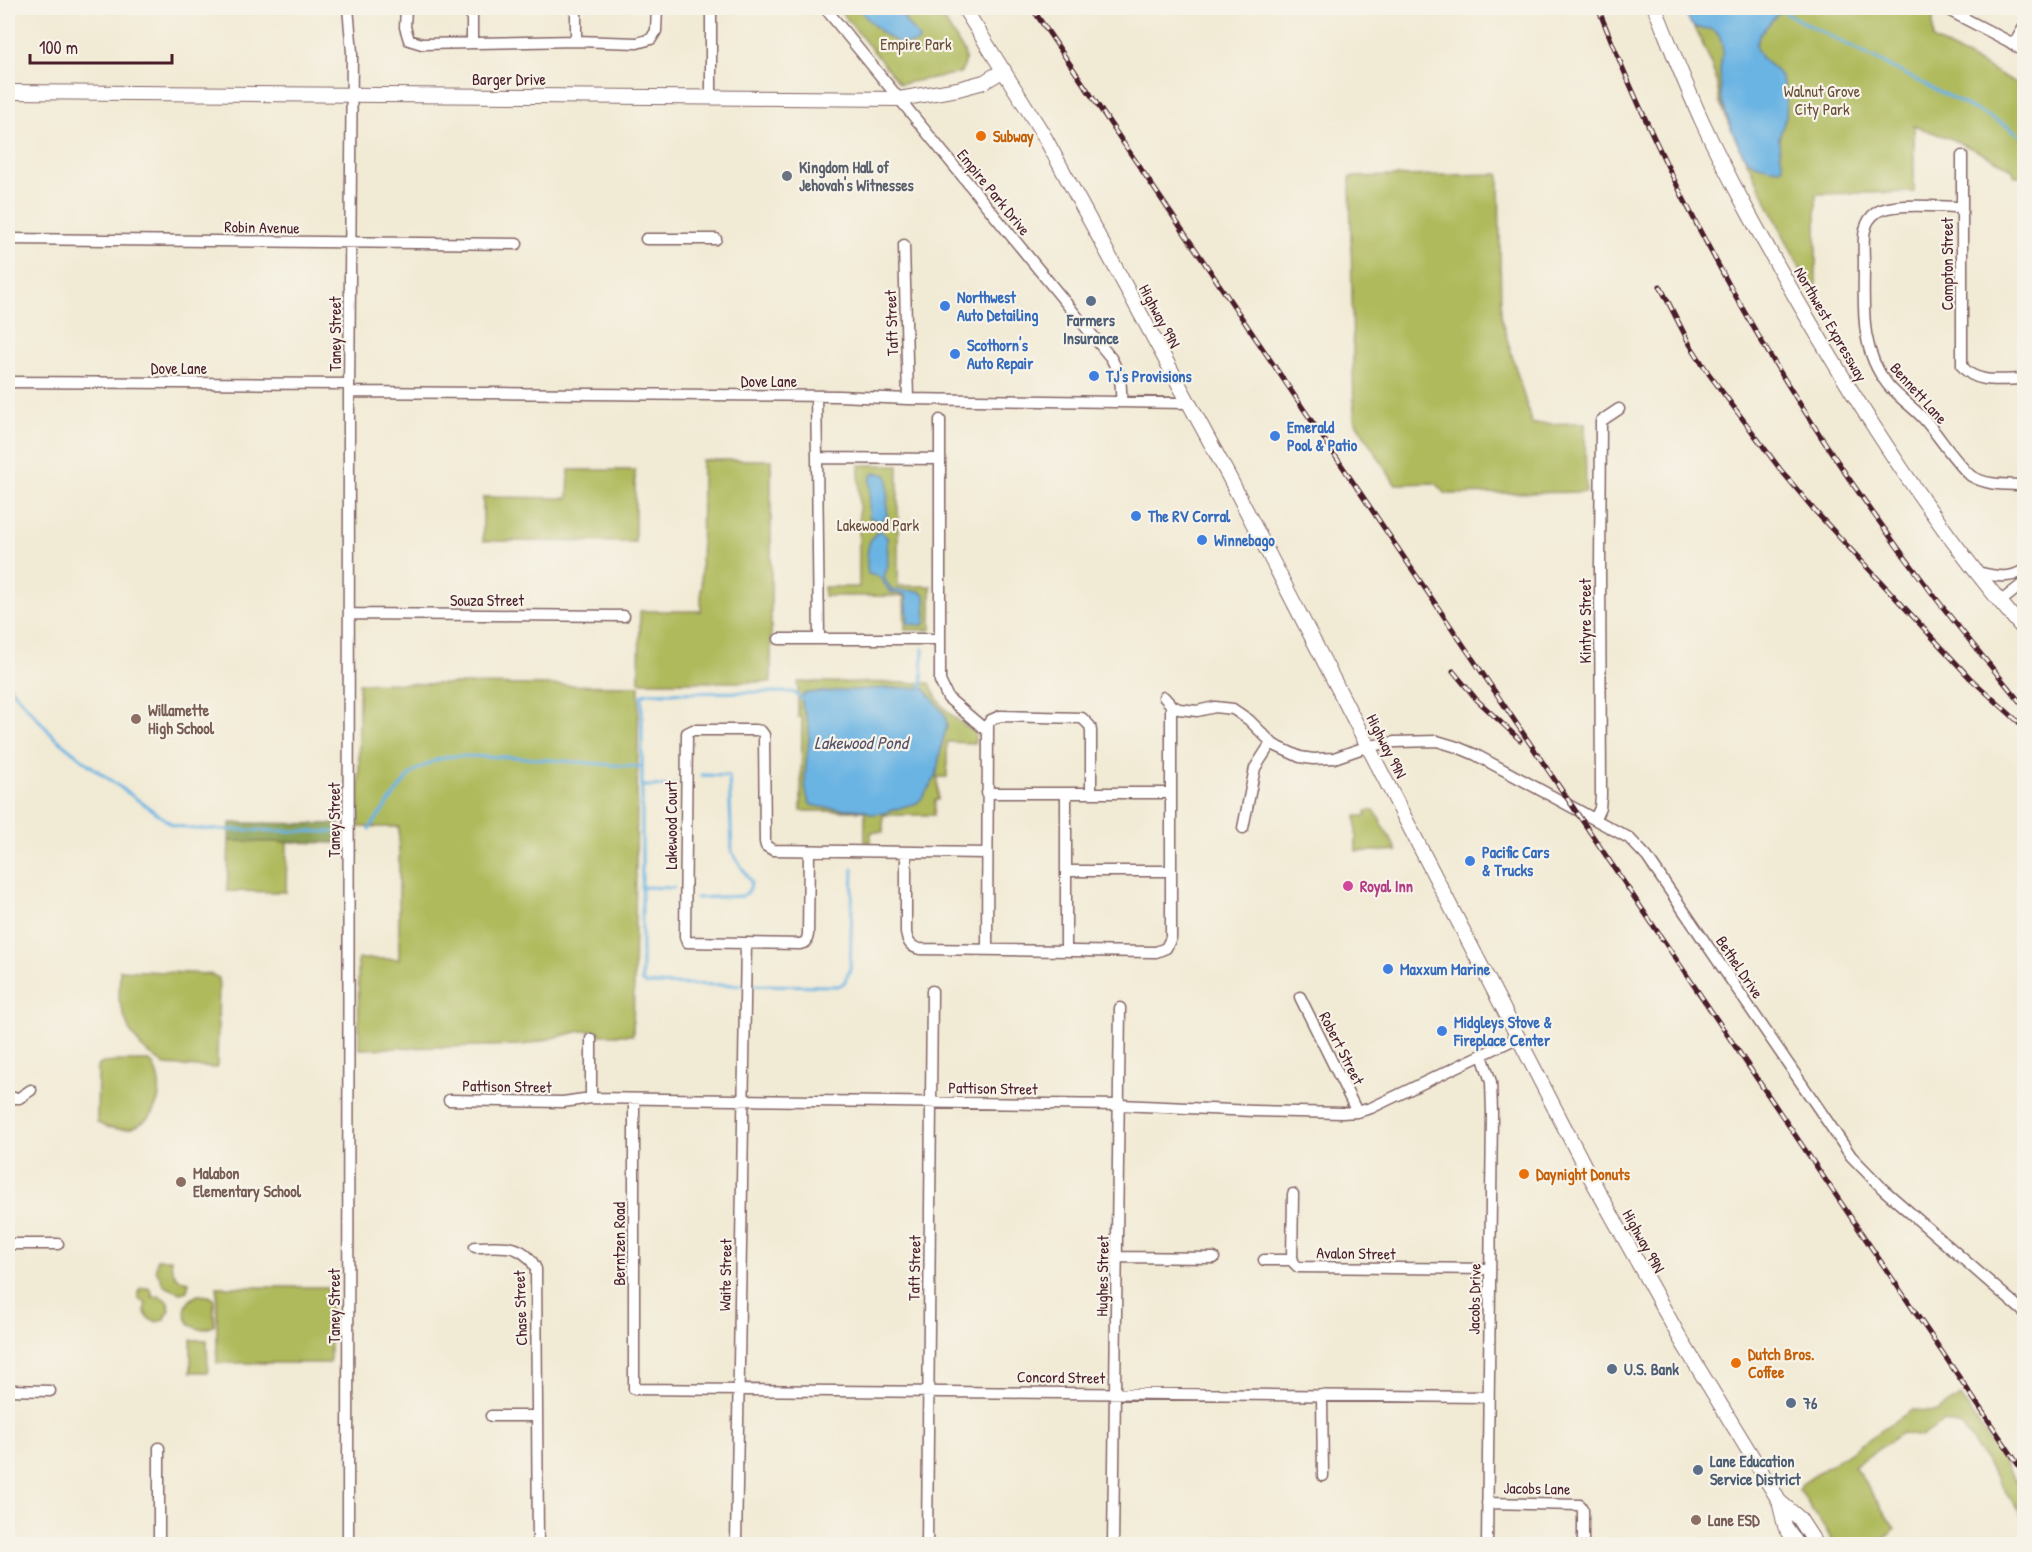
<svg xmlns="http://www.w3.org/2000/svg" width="2032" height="1552" viewBox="0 0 2032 1552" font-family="'Patrick Hand',sans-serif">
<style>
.green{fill:#afba5c;stroke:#7c6c44;stroke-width:1.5}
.forest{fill:#8ba254;stroke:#6a6040;stroke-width:1.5}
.water{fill:#6bb4e3;stroke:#5a6a87;stroke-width:1.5}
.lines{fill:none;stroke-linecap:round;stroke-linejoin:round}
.stream{stroke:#6bb4e3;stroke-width:3}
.minor-casing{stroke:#846666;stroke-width:13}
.major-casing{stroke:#846666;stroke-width:16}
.minor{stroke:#fff;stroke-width:10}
.major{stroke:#fff;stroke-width:14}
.rail-casing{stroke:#4a1f2b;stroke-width:5}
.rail{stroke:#f7f3e8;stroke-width:3;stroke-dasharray:9;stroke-linecap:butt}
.food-dot{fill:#e8710a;stroke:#f7f3e8;stroke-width:2}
.worship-dot{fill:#6b7280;stroke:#f7f3e8;stroke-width:2}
.service-dot{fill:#5c6f8a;stroke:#f7f3e8;stroke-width:2}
.shop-dot{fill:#3f7fe0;stroke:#f7f3e8;stroke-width:2}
.education-dot{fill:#8d6e63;stroke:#f7f3e8;stroke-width:2}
.hotel-dot{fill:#d1479c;stroke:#f7f3e8;stroke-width:2}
.labels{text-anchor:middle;stroke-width:4.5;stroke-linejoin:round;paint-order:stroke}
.park-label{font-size:16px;fill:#684e3a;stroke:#f7f3e8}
.street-label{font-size:16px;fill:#4a1f2b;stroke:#f7f3e8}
.food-label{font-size:16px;font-weight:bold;fill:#c56008;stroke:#f7f3e8;text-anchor:start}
.worship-label{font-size:16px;font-weight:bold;fill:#5b616d;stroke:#f7f3e8;text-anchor:start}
.shop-label{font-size:16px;font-weight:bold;fill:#366cbe;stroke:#f7f3e8;text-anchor:start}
.service-label{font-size:16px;font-weight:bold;fill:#4e5e75;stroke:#f7f3e8;text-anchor:start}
.education-label{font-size:16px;font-weight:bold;fill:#785e54;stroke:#f7f3e8;text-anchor:start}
.hotel-label{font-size:16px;font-weight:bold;fill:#b23c85;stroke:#f7f3e8;text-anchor:start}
.water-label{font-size:18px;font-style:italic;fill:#56536b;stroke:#f7f3e8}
</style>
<rect width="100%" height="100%" fill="#f7f3e8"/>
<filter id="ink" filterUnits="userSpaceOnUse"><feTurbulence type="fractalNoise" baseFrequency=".0167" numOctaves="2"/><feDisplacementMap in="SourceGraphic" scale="12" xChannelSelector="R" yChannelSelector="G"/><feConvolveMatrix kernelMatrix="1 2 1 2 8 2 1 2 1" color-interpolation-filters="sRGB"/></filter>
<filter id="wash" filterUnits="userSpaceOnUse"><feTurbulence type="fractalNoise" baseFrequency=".008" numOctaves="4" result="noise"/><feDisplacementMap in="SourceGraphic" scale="24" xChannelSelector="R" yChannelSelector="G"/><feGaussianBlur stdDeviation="1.35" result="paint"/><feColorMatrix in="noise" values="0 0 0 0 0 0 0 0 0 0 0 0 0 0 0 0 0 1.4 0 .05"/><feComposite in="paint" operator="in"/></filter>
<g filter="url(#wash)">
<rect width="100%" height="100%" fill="#f1ead4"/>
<!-- green -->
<path class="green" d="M 838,8 L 937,8 L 964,52 C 967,61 965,66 960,73 L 900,84 Z
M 1686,8 L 1941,8 L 1942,9 L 1933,15 L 1933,39 L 2022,86 L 2024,97 L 2024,177 L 2015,177 L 2012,169 L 2002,163 L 1952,139 L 1914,126 L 1914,192 L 1816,194 L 1816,301 L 1737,141 L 1720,103 L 1716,79 L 1709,58 Z
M 1499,174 L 1501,318 L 1532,424 L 1585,423 L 1586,492 L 1446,494 L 1436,483 L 1395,484 L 1354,419 L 1350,177 Z
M 702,460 L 771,460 L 771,682 L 639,682 L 640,611 L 701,611 Z
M 859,465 L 898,465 L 898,586 L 931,586 L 931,630 L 905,630 L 904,596 L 824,596 L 824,587 L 859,587 Z
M 569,470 L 635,470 L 635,542 L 483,541 L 483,497 L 568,498 Z
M 798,682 L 930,683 C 939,709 954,717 975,733 L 975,743 L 947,742 L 947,777 L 938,777 L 938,800 L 935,800 L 934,815 L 883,815 L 883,832 L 871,832 L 871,843 L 865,843 L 865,811 L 801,811 L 802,717 L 798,717 Z
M 359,683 L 639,686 L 633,1035 L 599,1035 L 599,1031 L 581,1031 L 524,1045 L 359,1049 L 358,959 L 399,959 L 399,827 L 359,827 Z
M 1366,811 L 1375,811 L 1397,851 L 1356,851 L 1356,816 L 1366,816 Z
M 229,841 L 287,842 L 286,892 L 227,891 Z
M 120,970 L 210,974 L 219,978 L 217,1068 L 165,1065 L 142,1048 L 129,1030 L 119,1000 Z
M 116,1061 L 150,1061 C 171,1088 155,1131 119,1129 C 111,1128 103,1127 97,1122 L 98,1066 L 103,1063 L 116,1062 Z
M 157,1259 L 171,1259 C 171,1272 175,1280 189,1282 L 187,1291 L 180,1293 L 164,1286 L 156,1269 Z
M 217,1287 L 326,1287 L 330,1293 L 330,1363 L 217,1363 Z
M 141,1288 L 149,1288 L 152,1292 L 152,1297 L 160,1296 L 168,1302 L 170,1310 L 164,1320 C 150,1325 142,1315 146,1302 L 141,1301 L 138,1297 L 138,1292 Z
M 198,1295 L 209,1296 L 214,1299 L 214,1325 C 190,1340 172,1307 198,1295 Z
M 191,1340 L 207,1340 L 208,1372 L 191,1372 Z
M 1960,1396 L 2024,1493 L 2024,1519 L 1962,1426 L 1943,1422 L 1921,1437 L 1902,1433 L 1854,1466 L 1895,1529 L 1882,1539 L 1885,1544 L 1835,1544 L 1799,1490 L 1802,1484 L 1912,1410 L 1938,1411 Z"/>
<!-- forest -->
<path class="forest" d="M 230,823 L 339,824 L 339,843 L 229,841 Z"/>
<!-- water -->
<path class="water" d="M 858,8 L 899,8 C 903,13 903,17 906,22 C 910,30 917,31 919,40 L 916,43 C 891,48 873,25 858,8 Z
M 1684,8 L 1783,8 L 1760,34 L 1756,46 C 1760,65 1778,64 1783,83 C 1786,93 1788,110 1785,120 C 1783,127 1780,132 1779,139 C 1778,148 1782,158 1783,167 L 1779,169 C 1770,168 1756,166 1748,160 C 1739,152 1725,113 1722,100 C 1720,92 1721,82 1720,73 C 1720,62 1725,51 1721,41 C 1715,21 1699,34 1691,24 C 1688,20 1686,13 1684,8 Z
M 880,473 L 886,475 L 888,479 L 887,516 L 880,521 L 880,531 L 887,537 L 888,565 L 884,578 L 892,590 L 919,591 L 925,595 L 926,622 L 923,625 L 908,624 L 906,595 L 890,592 L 880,577 L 868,574 C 866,563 866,539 876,534 L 878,521 L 869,517 L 870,481 L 872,474 Z
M 889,688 L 922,688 L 926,690 L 945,715 L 947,726 L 942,743 L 936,777 L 922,798 L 917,803 L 906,806 L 884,813 L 871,814 L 865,810 L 827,808 L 811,805 C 798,785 811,749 809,726 C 808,715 799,708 803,695 L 807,693 Z"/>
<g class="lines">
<!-- stream -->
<path class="stream" d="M 1781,11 L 2007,126 L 2024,137
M 8,685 L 53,736 L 92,767 L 173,825 L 194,829 L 334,832
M 922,688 L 923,649
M 802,699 L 793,692 L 647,693 L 642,695 L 642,982 L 645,984 L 838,986 L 844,983 L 850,970 L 853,869
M 641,786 L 676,786
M 369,829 L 407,778 L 416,770 L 436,760 L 451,756 L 511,757 L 641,767
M 641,887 L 674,888
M 696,898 L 743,896 C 748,893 751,889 751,882 L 732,852 L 729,776 L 702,775"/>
</g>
</g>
<g filter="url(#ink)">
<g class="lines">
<defs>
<path id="minor" d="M 348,8 L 352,52 L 349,392 L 348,1544
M 406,8 L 405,27 L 409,40 L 422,44 L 576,41 L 637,43 L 651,39 L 656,31 L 657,8
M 825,8 L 1111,358 C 1120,374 1122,384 1121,402
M 1948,8 L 1952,12 L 2008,41 L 2024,52
M 576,41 L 576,8
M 472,42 L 472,8
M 2014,44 L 2024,27
M 711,96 L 711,8
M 1962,156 L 1962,366 C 1976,385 2003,379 2024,379
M 1962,207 C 1942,207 1892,202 1877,212 C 1860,223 1864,245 1864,263 C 1864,306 1859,349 1888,385 C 1899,398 1913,407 1924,419 C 1940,437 1953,460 1971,476 C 1988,486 2005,484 2024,485
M 8,239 L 517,244
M 646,239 L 716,239
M 904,245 L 908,399
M 8,382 L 349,384
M 349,392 L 839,396 L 908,399 L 1188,403
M 816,396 L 817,458
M 940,420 L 940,681 L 948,698 L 987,731
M 1977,572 C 1995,576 2008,580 2024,570
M 2000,602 L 2024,583
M 350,614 L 624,616
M 779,639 L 819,639
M 939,639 L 819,639 L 817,458 L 939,459
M 1164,697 L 1171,705 L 1179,709 L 1197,711 L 1215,707 L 1233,709 L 1249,720 L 1274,745 L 1300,757 L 1313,759 L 1334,758 L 1369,746 L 1395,742 L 1437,741 L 1457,747 L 1476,755 L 1618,832 L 1629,838 L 1647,857 L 1851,1156 L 1884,1190 L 2024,1312
M 987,793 L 1171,793
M 1595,819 L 1600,808 L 1601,796 L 1600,568 L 1601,421 L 1619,409
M 1243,828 L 1255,768 L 1271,743
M 809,852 L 808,935 L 806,942 L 800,944 L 687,942 L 685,937 L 687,733 L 693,730 L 756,730 L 761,731 L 764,735 L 765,842 L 766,846 L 773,850 L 986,853
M 906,853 L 906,933 C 908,943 911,947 920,949 L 1156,952 L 1166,948 L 1171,938 L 1171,705
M 1066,871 L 1171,871
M 987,950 L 988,724 L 991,720 L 1000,716 L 1082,718 L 1090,726 L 1091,731 L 1091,793
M 1066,951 L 1066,793
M 1300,997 L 1357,1112
M 1482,1055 L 1491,1082 L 1492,1113 L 1487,1544
M 8,1098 L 19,1098 L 31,1090
M 591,1098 L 591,1039
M 634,1099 L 634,1389 L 1488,1397
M 449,1100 L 563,1102 L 591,1098 L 1120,1105 L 1254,1111 L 1342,1113 L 1357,1112 L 1371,1108 L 1519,1037
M 1293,1194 L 1292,1259 L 1293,1262 L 1298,1267 L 1490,1269
M 8,1244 L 58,1244
M 475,1247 C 501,1247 523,1241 536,1269 L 538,1544
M 1117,1257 L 1214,1258
M 1264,1260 L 1293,1260
M 8,1390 L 50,1391
M 1322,1395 L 1323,1476
M 491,1416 L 537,1416
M 1487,1503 L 1580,1505 L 1583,1510 L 1583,1544
M 159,1544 L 159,1448
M 736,1544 L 746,943
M 927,1544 L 932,991
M 1113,1544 L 1120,1008"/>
<path id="major" d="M 964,8 L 1043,134 L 1228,475 L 1587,1171 L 1681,1340 L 1775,1494 L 1779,1501 L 1799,1518 L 1816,1544
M 1655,8 C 1670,45 1685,84 1702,121 C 1731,184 1766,245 1800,305 C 1866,419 1938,531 2024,630
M 8,92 L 899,99 L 958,89 L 984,82 L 1004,70
M 1779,1501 L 1785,1526 L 1797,1544"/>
</defs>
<!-- minor casing -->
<use href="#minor" class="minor-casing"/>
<!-- major casing -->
<use href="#major" class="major-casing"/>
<!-- minor -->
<use href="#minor" class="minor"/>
<!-- major -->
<use href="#major" class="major"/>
<defs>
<path id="rail" d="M 1032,8 L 2024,1473
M 1598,8 C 1682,220 1799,421 1938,601 C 1966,637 1996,672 2024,707
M 1660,286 L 1689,343 L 1709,374 L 1780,469 L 1815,511 L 1970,678 L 2024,727
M 1453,671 L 1477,700 L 1520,740"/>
</defs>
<!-- rail casing -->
<use href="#rail" class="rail-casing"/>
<!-- rail -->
<use href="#rail" class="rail"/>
</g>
</g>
<!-- markers -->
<g class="food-dot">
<circle cx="981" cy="136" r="6"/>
<circle cx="1524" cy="1174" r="6"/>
<circle cx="1736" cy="1363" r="6"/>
</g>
<circle class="worship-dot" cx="787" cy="176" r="6"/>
<g class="service-dot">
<circle cx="1091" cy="301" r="6"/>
<circle cx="1612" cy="1369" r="6"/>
<circle cx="1791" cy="1403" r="6"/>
<circle cx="1698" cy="1470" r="6"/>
</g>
<g class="shop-dot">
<circle cx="945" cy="306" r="6"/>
<circle cx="955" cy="354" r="6"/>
<circle cx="1094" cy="376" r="6"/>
<circle cx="1275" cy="436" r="6"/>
<circle cx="1136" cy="516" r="6"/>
<circle cx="1202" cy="540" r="6"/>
<circle cx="1470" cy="861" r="6"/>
<circle cx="1388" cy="969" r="6"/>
<circle cx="1442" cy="1031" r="6"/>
</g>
<g class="education-dot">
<circle cx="136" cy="719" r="6"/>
<circle cx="181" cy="1182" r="6"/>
<circle cx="1696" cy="1520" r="6"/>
</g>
<circle class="hotel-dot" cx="1348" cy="886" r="6"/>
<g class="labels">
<!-- park labels -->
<g class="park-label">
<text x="916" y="50">Empire Park</text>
<text x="1822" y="97">Walnut Grove<tspan x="1822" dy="18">City Park</tspan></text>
<text x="878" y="531">Lakewood Park</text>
</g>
<!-- street labels -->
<g class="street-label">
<text x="509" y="85">Barger Drive</text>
<text transform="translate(994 192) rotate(51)" y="6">Empire Park Drive</text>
<text transform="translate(262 227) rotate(1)" y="6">Robin Avenue</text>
<text transform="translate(1947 264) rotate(-90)" y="6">Compton Street</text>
<text transform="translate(1160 316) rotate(62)" y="6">Highway 99N</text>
<text transform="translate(891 323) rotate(-92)" y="6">Taft Street</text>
<text transform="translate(1831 324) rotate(60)" y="6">Northwest Expressway</text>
<text transform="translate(335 334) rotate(-90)" y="6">Taney Street</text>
<text x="179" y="374">Dove Lane</text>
<text x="769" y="387">Dove Lane</text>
<text transform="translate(1919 393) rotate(48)" y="6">Bennett Lane</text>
<text x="487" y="606">Souza Street</text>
<text transform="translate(1585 621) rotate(-90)" y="6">Kintyre Street</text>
<text transform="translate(1387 746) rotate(63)" y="6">Highway 99N</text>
<text transform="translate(334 820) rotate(-90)" y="6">Taney Street</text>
<text transform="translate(671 825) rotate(-90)" y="6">Lakewood Court</text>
<text transform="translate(1740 967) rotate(56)" y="6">Bethel Drive</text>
<text transform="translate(1342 1048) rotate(63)" y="6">Robert Street</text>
<text transform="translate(507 1086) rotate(1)" y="6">Pattison Street</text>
<text transform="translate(993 1088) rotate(1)" y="6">Pattison Street</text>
<text transform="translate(1644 1241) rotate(61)" y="6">Highway 99N</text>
<text transform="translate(619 1244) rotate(-90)" y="6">Berntzen Road</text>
<text transform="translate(1356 1253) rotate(1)" y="6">Avalon Street</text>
<text transform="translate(914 1268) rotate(-89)" y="6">Taft Street</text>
<text transform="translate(725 1275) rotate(-89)" y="6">Waite Street</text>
<text transform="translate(1102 1276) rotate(-89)" y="6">Hughes Street</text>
<text transform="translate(1474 1299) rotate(-89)" y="6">Jacobs Drive</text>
<text transform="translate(334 1306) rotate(-90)" y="6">Taney Street</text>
<text transform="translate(520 1308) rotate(-92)" y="6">Chase Street</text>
<text transform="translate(1061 1377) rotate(1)" y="6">Concord Street</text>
<text transform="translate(1537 1488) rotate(1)" y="6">Jacobs Lane</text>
</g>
<!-- food labels -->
<g class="food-label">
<text x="993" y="142">Subway</text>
<text x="1536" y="1180">Daynight Donuts</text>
<text x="1748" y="1360">Dutch Bros.<tspan x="1748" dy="18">Coffee</tspan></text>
</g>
<!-- worship labels -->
<g class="worship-label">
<text x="799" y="173">Kingdom Hall of<tspan x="799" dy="18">Jehovah's Witnesses</tspan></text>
</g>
<!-- shop labels -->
<g class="shop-label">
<text x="957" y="303">Northwest<tspan x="957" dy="18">Auto Detailing</tspan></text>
<text x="967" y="351">Scothorn's<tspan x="967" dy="18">Auto Repair</tspan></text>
<text x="1106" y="382">TJ's Provisions</text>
<text x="1287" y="433">Emerald<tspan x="1287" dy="18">Pool &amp; Patio</tspan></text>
<text x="1148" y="522">The RV Corral</text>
<text x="1214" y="546">Winnebago</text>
<text x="1482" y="858">Pacific Cars<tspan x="1482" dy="18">&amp; Trucks</tspan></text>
<text x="1400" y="975">Maxxum Marine</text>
<text x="1454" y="1028">Midgleys Stove &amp;<tspan x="1454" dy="18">Fireplace Center</tspan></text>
</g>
<!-- service labels -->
<g class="service-label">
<text x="1091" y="326" text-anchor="middle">Farmers<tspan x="1091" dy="18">Insurance</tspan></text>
<text x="1624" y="1375">U.S. Bank</text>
<text x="1803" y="1409">76</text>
<text x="1710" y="1467">Lane Education<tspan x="1710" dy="18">Service District</tspan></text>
</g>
<!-- education labels -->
<g class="education-label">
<text x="148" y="716">Willamette<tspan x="148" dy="18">High School</tspan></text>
<text x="193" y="1179">Malabon<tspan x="193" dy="18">Elementary School</tspan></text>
<text x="1708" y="1526">Lane ESD</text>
</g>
<!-- hotel labels -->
<g class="hotel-label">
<text x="1360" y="892">Royal Inn</text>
</g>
<!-- water labels -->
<g class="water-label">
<text x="861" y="749">Lakewood Pond</text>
</g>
</g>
<!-- margin -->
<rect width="2032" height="1552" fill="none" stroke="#f7f3e8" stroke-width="30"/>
<!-- scale -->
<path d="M30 54v9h142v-9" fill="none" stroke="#4a1f2b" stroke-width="3"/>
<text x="39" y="54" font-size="18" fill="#4a1f2b" stroke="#f7f3e8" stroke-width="4.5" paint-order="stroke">100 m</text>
</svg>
